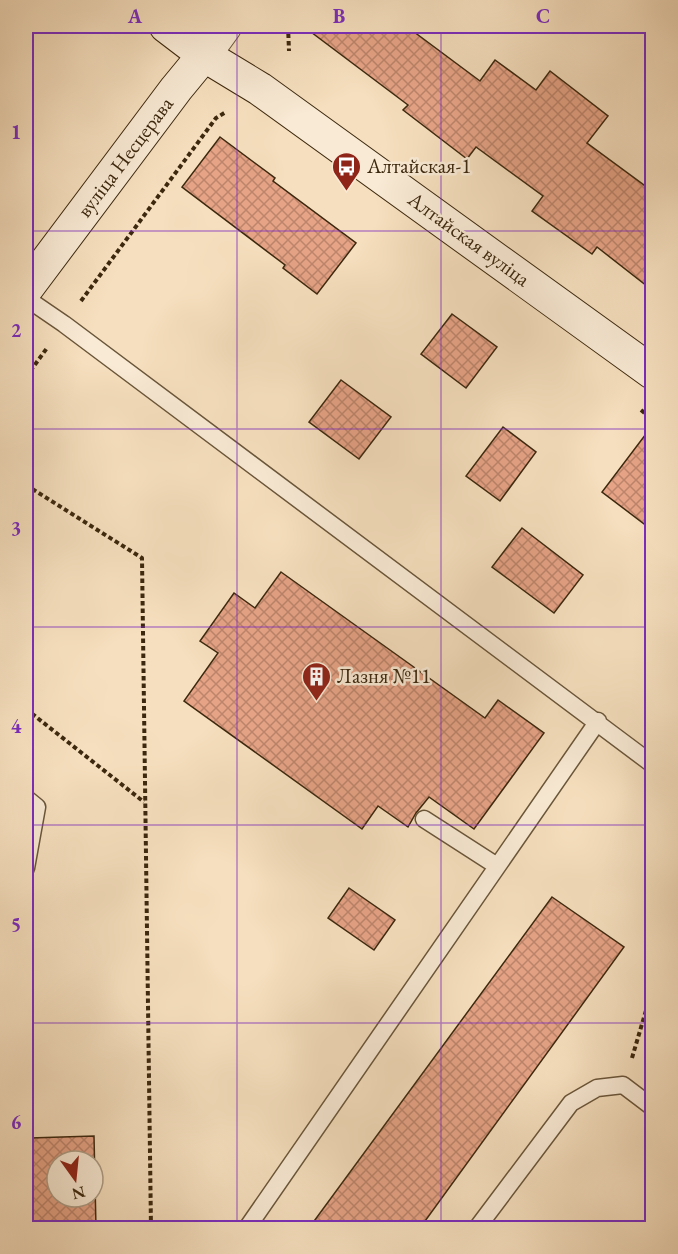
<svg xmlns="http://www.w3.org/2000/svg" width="678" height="1254" viewBox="0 0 678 1254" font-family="'EB Garamond',serif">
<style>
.building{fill:url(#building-cross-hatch);stroke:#3c280e;stroke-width:1.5;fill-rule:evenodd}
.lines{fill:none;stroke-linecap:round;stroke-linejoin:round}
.service-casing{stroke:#6a563a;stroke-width:19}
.minor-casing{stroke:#6a563a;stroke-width:35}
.secondary-casing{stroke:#3c280e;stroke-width:35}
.path{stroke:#3c280e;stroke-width:4;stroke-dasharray:4.5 3;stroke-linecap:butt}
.service{stroke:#f9ead5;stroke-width:16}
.minor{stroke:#f9ead5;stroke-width:33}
.secondary{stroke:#f9ead5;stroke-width:33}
.grid{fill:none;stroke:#7b2cbf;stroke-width:1.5;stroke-opacity:0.55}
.labels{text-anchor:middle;stroke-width:5;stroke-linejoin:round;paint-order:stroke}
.street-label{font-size:21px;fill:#3c280e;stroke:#f9ead5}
.poi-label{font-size:21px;fill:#3c280e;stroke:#f9ead5;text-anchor:start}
.neatline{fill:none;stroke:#7b2cbf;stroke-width:2}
.grid-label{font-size:20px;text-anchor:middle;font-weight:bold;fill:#7b2cbf}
</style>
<defs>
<pattern id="building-cross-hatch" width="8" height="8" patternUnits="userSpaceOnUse" patternTransform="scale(1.5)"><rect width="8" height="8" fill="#e6a386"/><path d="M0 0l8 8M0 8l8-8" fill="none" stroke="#bc856c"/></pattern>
</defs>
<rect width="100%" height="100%" fill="#f6dfbe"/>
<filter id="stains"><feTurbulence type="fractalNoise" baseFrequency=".00333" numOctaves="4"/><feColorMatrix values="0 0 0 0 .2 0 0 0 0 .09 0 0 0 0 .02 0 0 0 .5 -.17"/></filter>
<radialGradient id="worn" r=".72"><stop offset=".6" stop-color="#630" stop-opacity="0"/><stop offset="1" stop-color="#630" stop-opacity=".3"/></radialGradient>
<!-- building -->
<path class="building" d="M 303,26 L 406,26 L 480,81 L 495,60 L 536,90 L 550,71 L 608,116 L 587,143 L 652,191 L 652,290 L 597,247 L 592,254 L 532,211 L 543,196 L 476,147 L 467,159 L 403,110 L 408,105 Z
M 220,137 L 275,178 L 273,181 L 356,243 L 317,294 L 283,268 L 285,265 L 182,187 Z
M 452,314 L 497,347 L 466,388 L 421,354 Z
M 341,380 L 391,417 L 359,459 L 309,422 Z
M 652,426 L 652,530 L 602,492 Z
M 503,427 L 536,452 L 500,501 L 466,476 Z
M 522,528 L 583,575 L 554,613 L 492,567 Z
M 281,572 L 485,718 L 498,700 L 544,733 L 474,829 L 429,797 L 416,813 L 408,827 L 378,806 L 362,829 L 184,701 L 218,653 L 200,641 L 234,593 L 255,608 Z
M 349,888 L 395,920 L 374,950 L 328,918 Z
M 552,897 L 624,947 L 420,1228 L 309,1228 Z
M 94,1136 L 96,1228 L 32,1228 L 30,1138 ZM 57,1161 L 93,1161 L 93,1197 L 57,1197 Z"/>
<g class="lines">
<defs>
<path id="service" d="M 26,298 L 64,324 L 652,764
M 26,798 L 37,807 L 26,868
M 424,819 L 497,866
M 247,1228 L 598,721
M 477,1228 L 571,1103 L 597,1088 L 623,1085 L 652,1107"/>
<path id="minor" d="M 204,55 L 225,26"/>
<path id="secondary" d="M 166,26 L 204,55 L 260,89 L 652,372
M 26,289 L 176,89 L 204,55"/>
</defs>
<!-- service casing -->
<use href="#service" class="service-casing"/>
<!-- minor casing -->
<use href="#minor" class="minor-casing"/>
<!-- secondary casing -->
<use href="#secondary" class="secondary-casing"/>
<!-- path -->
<path class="path" d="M 288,26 L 289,51
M 81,301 L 216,118 L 226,112
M 26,377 L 47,348
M 641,410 L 652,419
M 26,485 L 142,558 L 151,1228
M 26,709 L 144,802
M 632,1058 L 652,990"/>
<!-- service -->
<use href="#service" class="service"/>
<!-- minor -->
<use href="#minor" class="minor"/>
<!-- secondary -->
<use href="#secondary" class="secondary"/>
</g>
<!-- grid -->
<path class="grid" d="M 237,26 L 237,1228M 441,26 L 441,1228M 26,231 L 652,231M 26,429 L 652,429M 26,627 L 652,627M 26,825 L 652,825M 26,1023 L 652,1023"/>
<!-- icons -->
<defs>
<symbol id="bus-pin" viewBox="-11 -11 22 30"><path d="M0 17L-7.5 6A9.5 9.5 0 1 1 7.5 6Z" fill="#8f2418" stroke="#f9ead5"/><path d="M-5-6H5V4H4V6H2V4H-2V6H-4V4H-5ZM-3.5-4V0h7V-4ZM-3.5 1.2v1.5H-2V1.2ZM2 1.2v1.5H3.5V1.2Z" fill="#fff"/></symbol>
<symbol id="building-pin" viewBox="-11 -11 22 30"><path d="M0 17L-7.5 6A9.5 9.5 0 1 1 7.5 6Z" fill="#8f2418" stroke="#f9ead5"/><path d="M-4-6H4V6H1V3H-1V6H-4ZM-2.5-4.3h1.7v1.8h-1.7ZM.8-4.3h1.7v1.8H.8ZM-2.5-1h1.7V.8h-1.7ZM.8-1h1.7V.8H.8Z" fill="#fff"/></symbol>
</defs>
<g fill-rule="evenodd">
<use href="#bus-pin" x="330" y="150" width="33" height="45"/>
<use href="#building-pin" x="300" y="660" width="33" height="45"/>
</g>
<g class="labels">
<!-- street labels -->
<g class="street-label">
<text transform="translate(125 157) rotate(-53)" y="7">вуліца Несцерава</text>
<text transform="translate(469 239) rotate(36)" y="7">Алтайская вуліца</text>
</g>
<!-- poi labels -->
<g class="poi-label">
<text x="367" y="173">Алтайская-1</text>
<text x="337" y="683">Лазня №11</text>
</g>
</g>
<!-- margin -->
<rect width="678" height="1254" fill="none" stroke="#f6dfbe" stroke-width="66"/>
<!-- north arrow -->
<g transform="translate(75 1179) rotate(165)"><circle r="28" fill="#f9ead5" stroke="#ad9c85" stroke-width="1.5"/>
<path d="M0-4.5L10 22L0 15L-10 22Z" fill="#8f2418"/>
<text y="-9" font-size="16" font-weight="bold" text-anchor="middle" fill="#3c280e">N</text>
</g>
<rect x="33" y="33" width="612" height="1188" class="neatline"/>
<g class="grid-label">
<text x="135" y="23">A</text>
<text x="339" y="23">B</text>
<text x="543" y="23">C</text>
<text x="16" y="139">1</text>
<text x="16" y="337">2</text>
<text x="16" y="535">3</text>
<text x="16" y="733">4</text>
<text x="16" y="931">5</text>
<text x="16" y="1129">6</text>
</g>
<rect width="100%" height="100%" filter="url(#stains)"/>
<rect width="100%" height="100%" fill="url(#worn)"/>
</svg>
